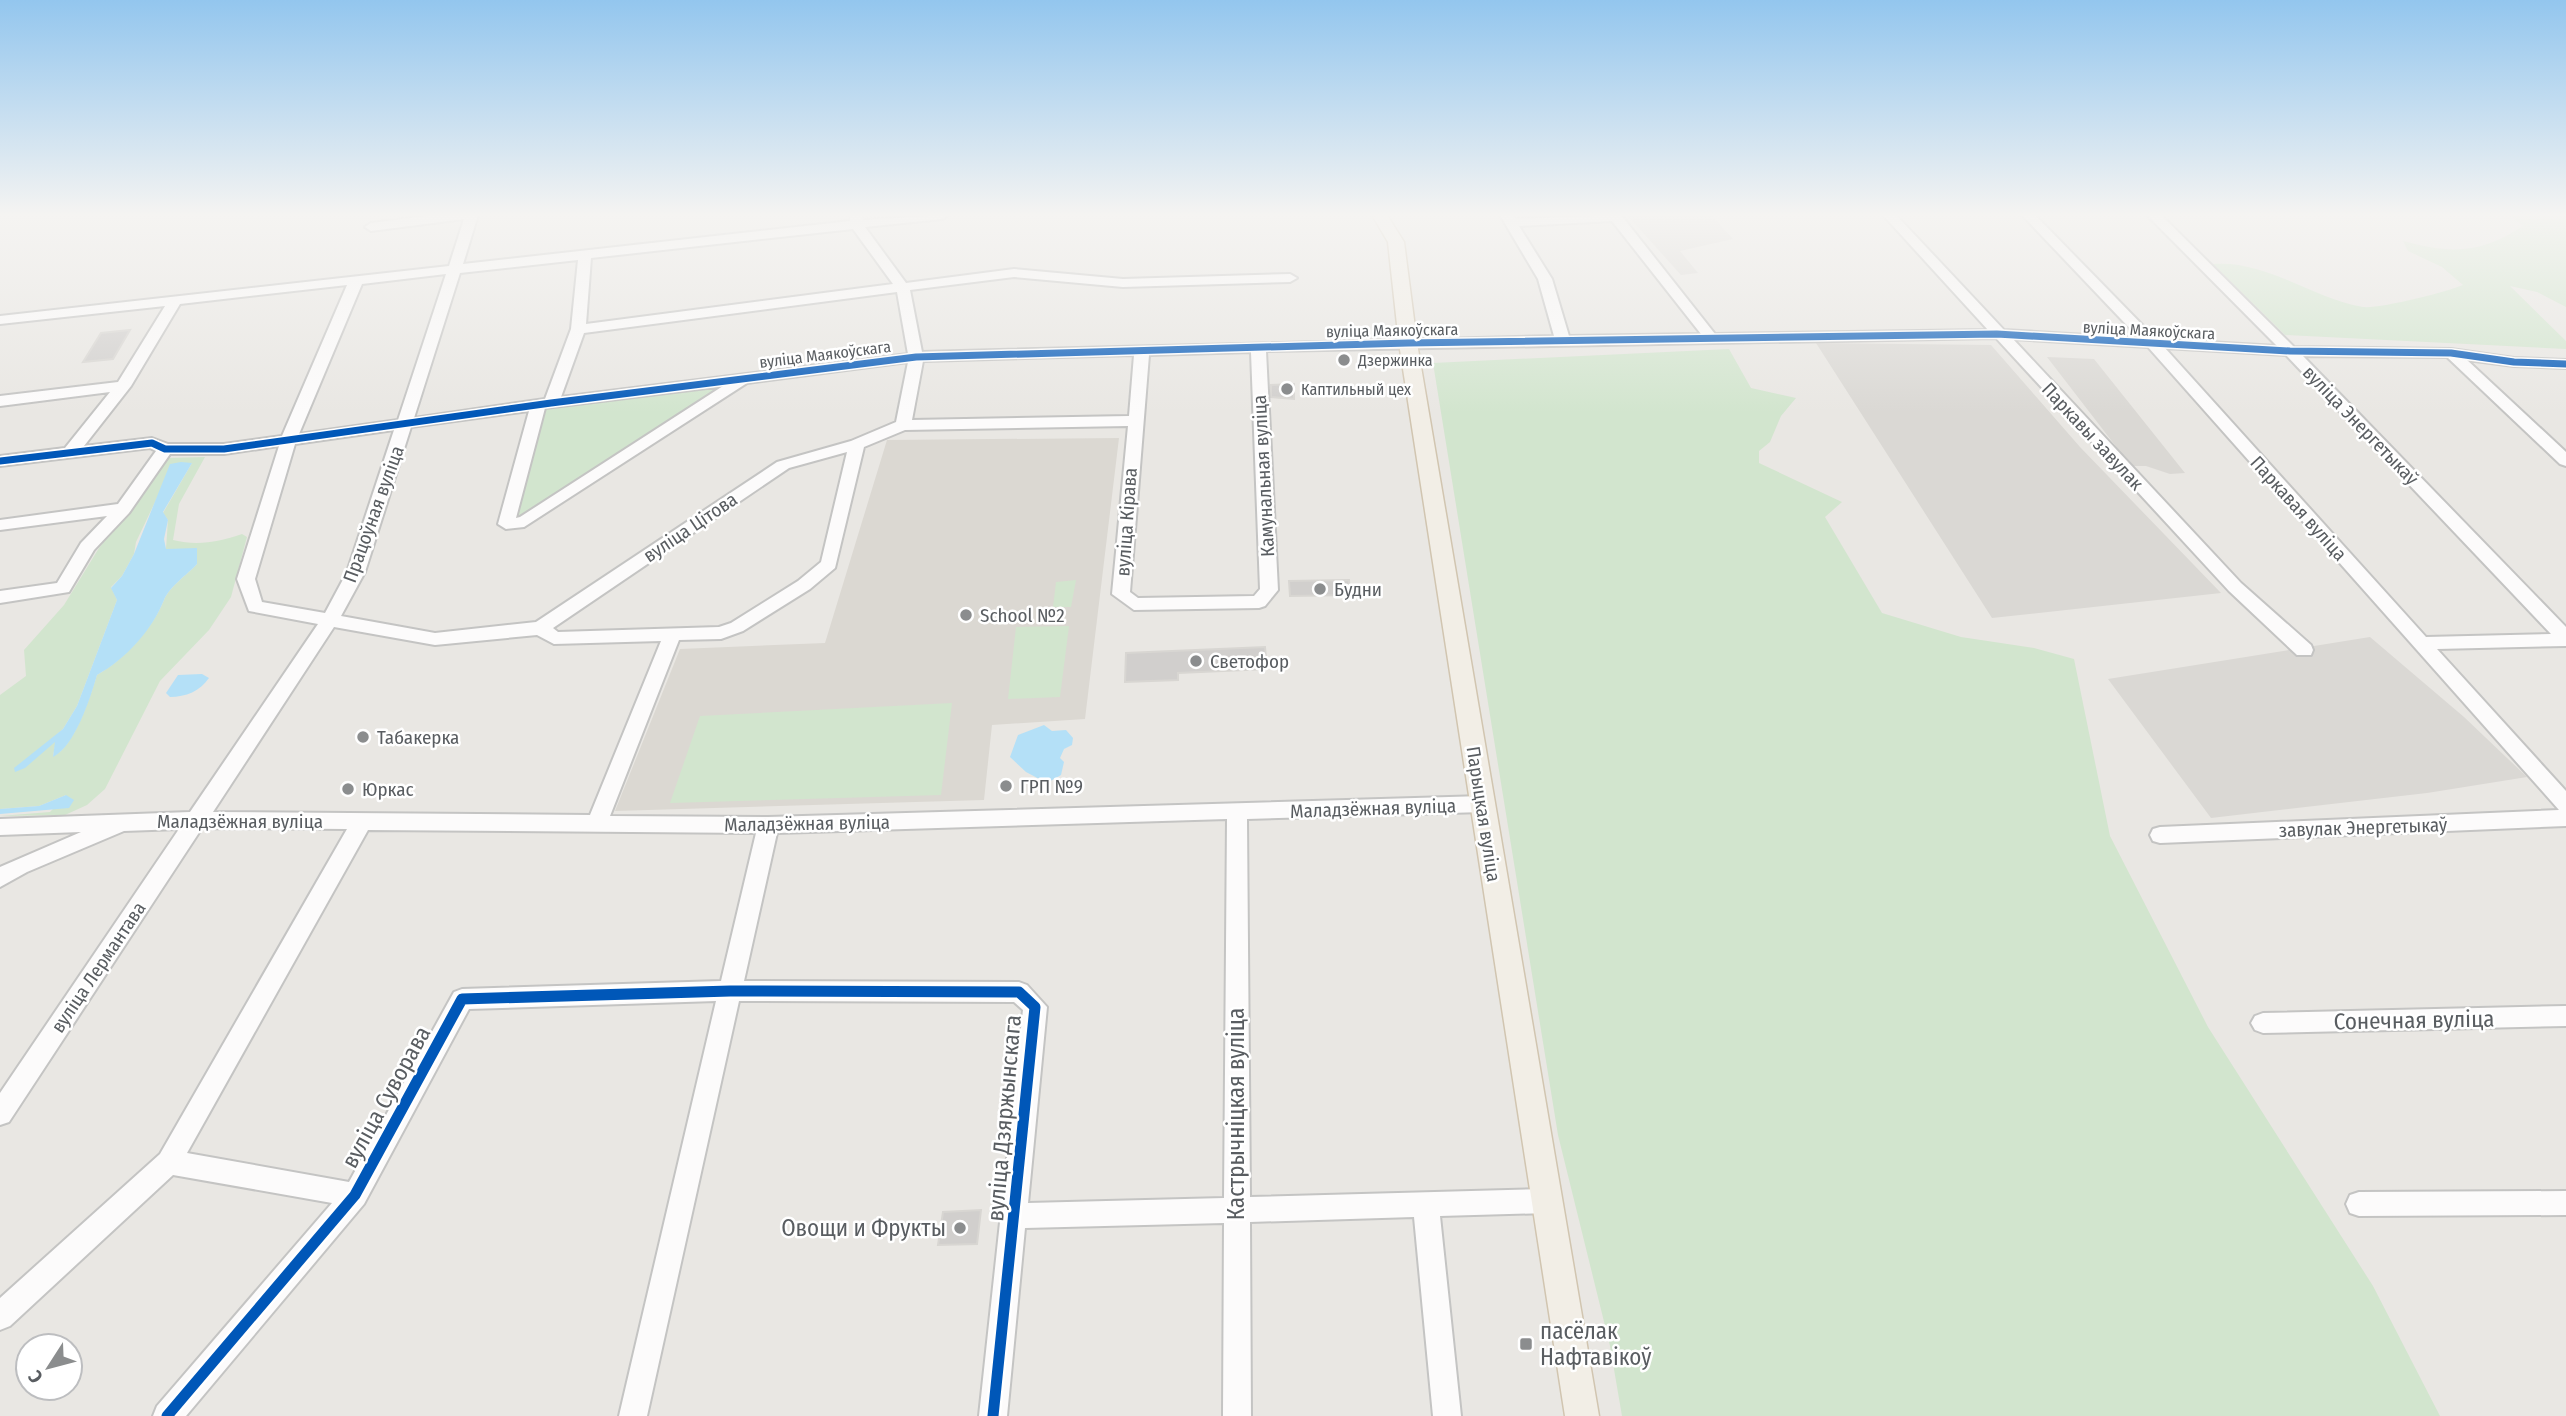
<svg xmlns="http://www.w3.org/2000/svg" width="2566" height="1416" viewBox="0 0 2566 1416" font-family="'Fira Sans Condensed',sans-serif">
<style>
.industrial{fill:#dad8d4}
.education{fill:#dbd8d2}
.green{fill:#d2e5ce;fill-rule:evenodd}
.water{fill:#b4e0f7}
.building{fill:#d1cfcd;stroke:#d8d6d2;stroke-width:2}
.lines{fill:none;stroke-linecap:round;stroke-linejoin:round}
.minor-casing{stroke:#c4c4c3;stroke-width:4}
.major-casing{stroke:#d1c5b0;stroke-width:3}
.minor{fill:#fcfbfb;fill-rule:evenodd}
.major{fill:#f2eee6;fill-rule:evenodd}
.cycleway-far1-casing{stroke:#fff;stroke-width:10}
.cycleway-casing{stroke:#fff;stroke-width:16}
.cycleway-far1{stroke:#0057b8;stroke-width:7}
.cycleway{stroke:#0057b8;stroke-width:11}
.poi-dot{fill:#8b8d8e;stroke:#fff;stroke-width:2.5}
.labels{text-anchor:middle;stroke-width:5;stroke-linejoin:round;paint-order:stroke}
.far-street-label{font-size:16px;fill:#595d61;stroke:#fff}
.far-poi-label{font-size:16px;fill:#595d61;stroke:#fff;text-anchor:start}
.street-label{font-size:19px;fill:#595d61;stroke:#fff}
.poi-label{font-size:19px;fill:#595d61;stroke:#fff;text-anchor:start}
.near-street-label{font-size:23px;fill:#595d61;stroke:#fff}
.near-poi-label{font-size:23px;fill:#595d61;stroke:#fff;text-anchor:end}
</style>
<rect width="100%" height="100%" fill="#e9e7e3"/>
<!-- industrial -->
<path class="industrial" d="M 1627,215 L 1711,215 L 1733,239 L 1680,251 L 1698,273 L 1681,275 Z
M 1816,343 L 1991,345 L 2080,447 L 2221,593 L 1992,618 Z
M 2047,357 L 2094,359 L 2185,473 L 2170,474 L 2146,466 L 2131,466 Z
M 2370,637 L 2464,717 L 2527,777 L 2427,793 L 2211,818 L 2108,679 Z"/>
<!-- education -->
<path class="education" d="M 1119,438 L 1085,719 L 992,725 L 984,800 L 615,811 L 680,649 L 825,643 L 887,440 Z"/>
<!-- green -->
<path class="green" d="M 2509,215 L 2566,215 L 2566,307 L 2537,292 L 2510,286 L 2566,341 L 2566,349 L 2285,335 L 2213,264 C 2267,260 2311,298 2363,307 C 2379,309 2447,292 2463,285 L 2442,267 L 2408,251 L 2403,241 C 2452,254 2480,254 2523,226 Z
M 1729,349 L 1751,388 L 1796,398 L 1781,416 L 1770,442 L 1759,451 L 1759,463 L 1842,502 L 1825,517 L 1882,613 L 1961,637 L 2034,648 L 2074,659 L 2110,836 L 2208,1027 L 2373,1286 L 2440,1416 L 1622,1416 L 1610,1346 L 1558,1135 L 1433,363 Z
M 728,384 L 516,519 L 542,410 Z
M 205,457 L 179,504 L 173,540 C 198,546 218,542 242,534 L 247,537 L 231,597 L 209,630 L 160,681 L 105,789 L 87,805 L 65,815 L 0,816 L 50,812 L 66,795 L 39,806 L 0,809 L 0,695 L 26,676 L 24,650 L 64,605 L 99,548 L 168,458 ZM 192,463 L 163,513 L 168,520 L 166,549 L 196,556 L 197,564 C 188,574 169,587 164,600 C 153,628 124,660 97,675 C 90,697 74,748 53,756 L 56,741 L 40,749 L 63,729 L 77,706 L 117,600 L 111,587 L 122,576 L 134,554 L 136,542 L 166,479 Z
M 1076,580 L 1071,607 L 1053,607 L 1056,582 Z
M 1069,626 L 1060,697 L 1008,699 L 1016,627 Z
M 952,703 L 941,795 L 670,803 L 700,716 Z"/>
<!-- water -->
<path class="water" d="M 181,462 L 192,463 L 163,512 L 168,520 L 164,539 L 166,549 L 197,548 L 197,564 C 188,574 169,587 164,600 C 152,630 126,659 97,675 C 90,699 75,746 53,757 L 55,742 L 25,768 L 15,772 L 14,768 L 63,729 L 77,706 L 117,600 L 111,588 L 122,576 L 134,554 L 170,464 Z
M 202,674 L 209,678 C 200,691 186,697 170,697 L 166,693 L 178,675 Z
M 1044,725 L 1052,731 L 1066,730 L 1073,738 L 1072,745 L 1064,749 L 1060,758 L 1064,762 L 1061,775 L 1047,783 L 1026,772 L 1010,757 L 1018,735 Z
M 66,795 L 74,800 L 69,808 L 0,814 L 0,809 L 39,806 Z"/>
<!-- building -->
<path class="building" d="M 130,330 L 113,359 L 83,362 L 101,333 Z
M 1294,384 L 1294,399 L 1271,397 L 1271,385 Z
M 1349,580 L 1350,595 L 1290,596 L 1289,581 Z
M 1265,647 L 1267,669 L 1178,673 L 1178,680 L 1125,682 L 1126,653 Z
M 981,1210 L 977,1244 L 938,1245 L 943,1212 Z"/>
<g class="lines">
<defs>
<path id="minor" d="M 435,215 L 478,215 L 463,264 L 850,221 L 850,215 L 862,215 L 863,220 L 948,215 L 942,219 L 865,227 L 906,283 L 1014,269 L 1123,279 L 1290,274 L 1297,278 L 1290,282 L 1123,287 L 1014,277 L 910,290 L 922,352 L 1554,336 L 1538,279 L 1500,215 L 1513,215 L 1515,219 L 1621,215 L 1715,334 L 1988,330 L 1883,215 L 1896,215 L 2004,330 L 2139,338 L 2022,215 L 2035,215 L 2156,339 L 2277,346 L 2147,215 L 2161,215 L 2294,347 L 2451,349 L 2514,358 L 2566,360 L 2566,368 L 2514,366 L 2467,360 L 2566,452 L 2566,466 L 2560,464 L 2447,357 L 2303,356 L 2566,627 L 2566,646 L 2437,649 L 2566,791 L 2566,826 L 2160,843 L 2153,841 L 2150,835 L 2153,829 L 2160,827 L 2559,810 L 2148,347 L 2013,339 L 2241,583 L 2311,645 L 2313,650 L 2311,655 L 2297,655 L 2229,591 L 1996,338 L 1266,351 L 1278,590 L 1265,606 L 1259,608 L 1134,610 L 1112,594 L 1128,426 L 905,430 L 864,447 L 835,568 L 810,589 L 743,631 L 721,639 L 679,640 L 610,816 L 768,817 L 1483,796 L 1490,798 L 1493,804 L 1490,810 L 1483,812 L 1247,819 L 1250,1197 L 1547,1189 L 1556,1192 L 1560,1201 L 1556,1210 L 1547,1213 L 1440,1216 L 1461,1416 L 1433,1416 L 1414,1217 L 1250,1222 L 1251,1416 L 1223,1416 L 1224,1223 L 1025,1228 L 1007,1416 L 979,1416 L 1023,1010 L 1014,1002 L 739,1001 L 647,1416 L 619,1416 L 716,1001 L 469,1009 L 364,1204 L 186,1416 L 153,1416 L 157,1406 L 332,1203 L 173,1175 L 10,1326 L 0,1330 L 0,1298 L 160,1154 L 347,829 L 202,828 L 9,1122 L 0,1125 L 0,1093 L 179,829 L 124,831 L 27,872 L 0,887 L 0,867 L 81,832 L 0,835 L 0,819 L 190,812 L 318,624 L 249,611 L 237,579 L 279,446 L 224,454 L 170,454 L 129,513 L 94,550 L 69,592 L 0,603 L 0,591 L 57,583 L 81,543 L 107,516 L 0,530 L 0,520 L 118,504 L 156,451 L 150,448 L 0,466 L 0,456 L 65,448 L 110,392 L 0,406 L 0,396 L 118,382 L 165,306 L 0,324 L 0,316 L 449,266 L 464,219 L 371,231 L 365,227 L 371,223 ZM 1612,221 L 1701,334 L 1569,336 L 1552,279 L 1519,226 ZM 853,229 L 893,284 L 586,324 L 591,258 ZM 578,260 L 571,329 L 545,399 L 414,418 L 460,273 ZM 446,274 L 398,420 L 299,434 L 362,284 ZM 347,285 L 282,436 L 224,444 L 168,444 L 152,438 L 84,446 L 131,386 L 180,304 ZM 897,292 L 908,354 L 561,397 L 584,333 ZM 2165,348 L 2286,355 L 2551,634 L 2426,637 ZM 1251,352 L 1260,589 L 1254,596 L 1138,598 L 1130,592 L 1149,355 ZM 1134,355 L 1129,416 L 912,420 L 923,361 ZM 908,362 L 896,422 L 851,441 L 777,462 L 536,622 L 435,633 L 341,616 L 365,572 L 411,427 L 529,411 L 498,524 L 506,529 L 524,527 L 747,383 ZM 723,386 L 520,517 L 516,518 L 545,408 ZM 394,430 L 347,572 L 325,613 L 262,602 L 255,579 L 295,444 ZM 847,452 L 821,562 L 798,581 L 731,623 L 719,627 L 558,632 L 553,628 L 789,468 ZM 334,627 L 435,645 L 537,635 L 554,644 L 661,641 L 590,815 L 213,812 ZM 1227,819 L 1224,1198 L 1028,1203 L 1047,1007 L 1027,985 L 1019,982 L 744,981 L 777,833 ZM 368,830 L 756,833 L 721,981 L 462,989 L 454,992 L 349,1182 L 187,1153 Z
M 2566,1006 L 2566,1026 L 2263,1033 L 2255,1030 L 2251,1023 L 2255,1016 L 2263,1013 Z
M 2566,1191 L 2566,1215 L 2359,1216 L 2350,1213 L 2346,1204 L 2350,1195 L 2359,1192 Z"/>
<path id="major" d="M 1372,215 L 1387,215 L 1404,242 L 1417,343 L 1599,1416 L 1565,1416 L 1399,343 L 1388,242 Z"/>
</defs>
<!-- minor casing -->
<use href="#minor" class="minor-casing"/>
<!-- major casing -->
<use href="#major" class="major-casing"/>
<!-- minor -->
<use href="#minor" class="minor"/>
<!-- major -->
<use href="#major" class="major"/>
<defs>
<path id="cycleway-far1" d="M 0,461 L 152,443 L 165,449 L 224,449 L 551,403 L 916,357 L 1408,343 L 1997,334 L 2290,351 L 2451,353 L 2514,362 L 2566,364"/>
<path id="cycleway" d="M 167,1416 L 355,1195 L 462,999 L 730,991 L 1019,992 L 1035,1007 L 993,1416"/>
</defs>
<!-- cycleway-far1 casing -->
<use href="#cycleway-far1" class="cycleway-far1-casing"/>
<!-- cycleway casing -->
<use href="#cycleway" class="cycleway-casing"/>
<!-- cycleway-far1 -->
<use href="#cycleway-far1" class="cycleway-far1"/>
<!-- cycleway -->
<use href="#cycleway" class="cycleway"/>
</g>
<!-- sky -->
<linearGradient id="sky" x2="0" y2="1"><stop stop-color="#93c6ee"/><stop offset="0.52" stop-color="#f5f4f2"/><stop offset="1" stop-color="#f5f4f2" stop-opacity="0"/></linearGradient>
<rect width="2566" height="413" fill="url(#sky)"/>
<!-- markers -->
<g class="poi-dot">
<circle cx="1344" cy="360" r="7"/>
<circle cx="1287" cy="389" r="7"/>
<circle cx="1320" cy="589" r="7"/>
<circle cx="966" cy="615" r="7"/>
<circle cx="1196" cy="661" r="7"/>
<circle cx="363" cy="737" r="7"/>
<circle cx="1006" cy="786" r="7"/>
<circle cx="348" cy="789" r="7"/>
<circle cx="960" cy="1228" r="7"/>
<rect x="1519" y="1337" width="14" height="14" rx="3.5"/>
</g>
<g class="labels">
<!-- far-street labels -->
<g class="far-street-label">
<text transform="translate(1392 330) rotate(-1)" y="6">вуліца Маякоўскага</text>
<text transform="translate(2149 330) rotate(3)" y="6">вуліца Маякоўскага</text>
<text transform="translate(825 354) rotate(-7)" y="6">вуліца Маякоўскага</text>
</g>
<!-- far-poi labels -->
<g class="far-poi-label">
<text x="1358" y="366">Дзержинка</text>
<text x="1301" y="395">Каптильный цех</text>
</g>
<!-- street labels -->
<g class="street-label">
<text transform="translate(2361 425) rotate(46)" y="7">вуліца Энергетыкаў</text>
<text transform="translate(2093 436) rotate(47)" y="7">Паркавы завулак</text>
<text transform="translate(1263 476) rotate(-93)" y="7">Камунальная вуліца</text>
<text transform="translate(2299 508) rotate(48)" y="7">Паркавая вуліца</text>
<text transform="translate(373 514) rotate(-70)" y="7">Працоўная вуліца</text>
<text transform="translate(1126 522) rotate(-86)" y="7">вуліца Кірава</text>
<text transform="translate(690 527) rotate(-34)" y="7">вуліца Цітова</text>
<text transform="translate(1373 808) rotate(-2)" y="7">Маладзёжная вуліца</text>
<text transform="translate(1484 814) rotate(81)" y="7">Парыцкая вуліца</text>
<text x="240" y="828">Маладзёжная вуліца</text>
<text transform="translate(807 823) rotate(-1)" y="7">Маладзёжная вуліца</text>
<text transform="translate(2363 827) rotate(-2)" y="7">завулак Энергетыкаў</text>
<text transform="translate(98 967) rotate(-56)" y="7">вуліца Лермантава</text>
</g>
<!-- poi labels -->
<g class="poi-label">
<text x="1334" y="596">Будни</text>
<text x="980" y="622">School №2</text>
<text x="1210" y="668">Светофор</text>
<text x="377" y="744">Табакерка</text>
<text x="1020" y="793">ГРП №9</text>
<text x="362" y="796">Юркас</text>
</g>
<!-- near-street labels -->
<g class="near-street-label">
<text transform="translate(2414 1020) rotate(-1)" y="8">Сонечная вуліца</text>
<text transform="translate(386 1097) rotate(-61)" y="8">вуліца Суворава</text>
<text transform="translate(1236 1114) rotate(-90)" y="8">Кастрычніцкая вуліца</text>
<text transform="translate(1004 1118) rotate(-85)" y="8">вуліца Дзяржынскага</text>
</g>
<!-- near-poi labels -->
<g class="near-poi-label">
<text x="946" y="1236">Овощи и Фрукты</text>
<text x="1540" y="1339" text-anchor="start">пасёлак<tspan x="1540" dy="26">Нафтавікоў</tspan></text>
</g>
</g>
<!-- north arrow -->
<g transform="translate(49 1367) rotate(234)"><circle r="33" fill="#ffffff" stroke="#bdbec0" stroke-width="2"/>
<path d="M0-5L12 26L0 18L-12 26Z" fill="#8b8d8e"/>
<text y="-10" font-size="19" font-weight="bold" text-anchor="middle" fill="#595d61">С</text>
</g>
</svg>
